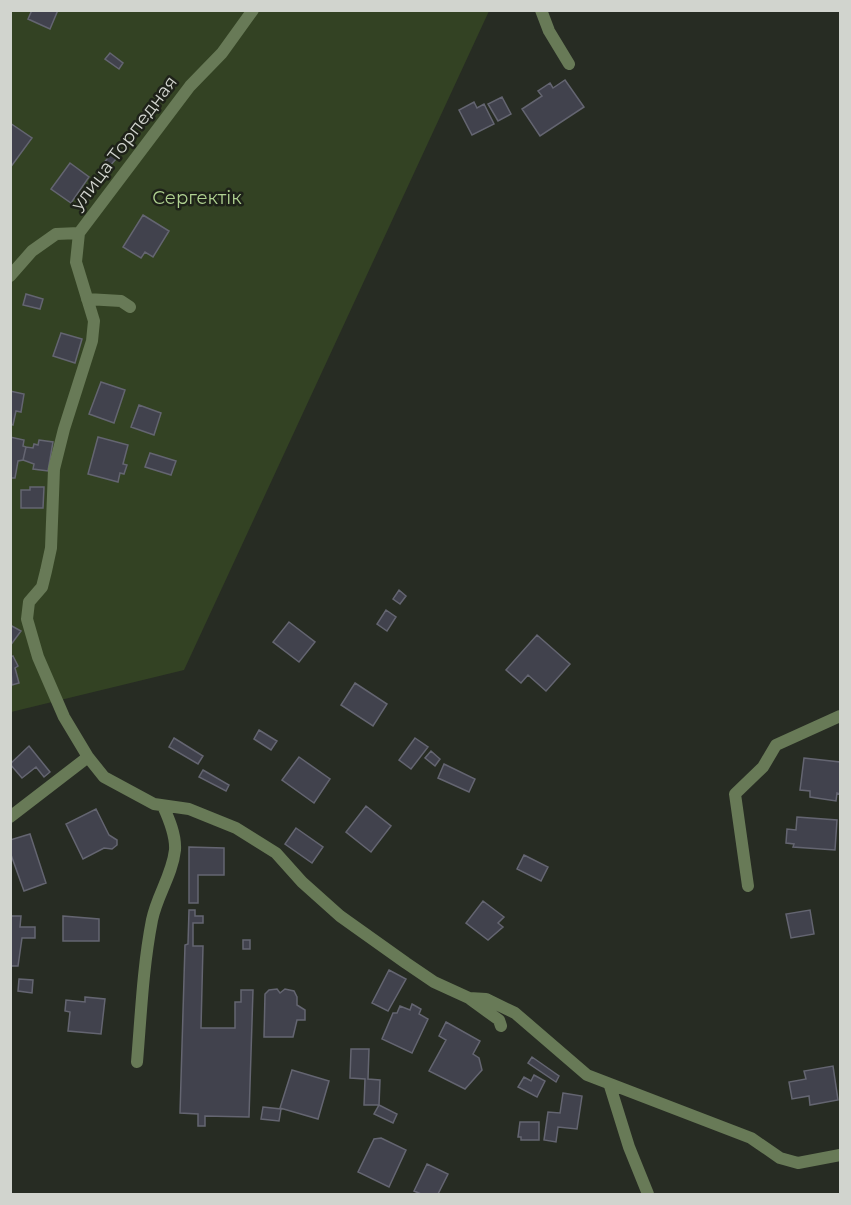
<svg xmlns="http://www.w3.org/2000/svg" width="851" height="1205" viewBox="0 0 851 1205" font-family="Montserrat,sans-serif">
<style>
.green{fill:#334223}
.building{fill:#41424d;stroke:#646571;stroke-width:1.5}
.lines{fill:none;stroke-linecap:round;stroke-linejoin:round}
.street{stroke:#687a57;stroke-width:12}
.labels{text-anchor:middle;stroke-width:5;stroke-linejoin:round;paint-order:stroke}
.street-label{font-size:18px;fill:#d1d4ce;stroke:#1e2219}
.park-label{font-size:18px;fill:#b0d291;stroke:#1e2219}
</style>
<rect width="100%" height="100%" fill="#272c23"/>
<!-- green -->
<path class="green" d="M 10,11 L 489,11 L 184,670 L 11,712 Z"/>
<!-- building -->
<path class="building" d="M 32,10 L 58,10 L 50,29 L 28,19 Z
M 110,53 L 123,63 L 119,69 L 105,59 Z
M 565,80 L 584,107 L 540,136 L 522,109 L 542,96 L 538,91 L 550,83 L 553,88 Z
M 502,97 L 511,114 L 498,121 L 488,104 Z
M 474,102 L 477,108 L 484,104 L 494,124 L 472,135 L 459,110 Z
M 10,123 L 32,138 L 10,168 Z
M 111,154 L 116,159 L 108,168 L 103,164 Z
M 70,163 L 89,177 L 71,203 L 51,189 Z
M 143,215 L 169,231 L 153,257 L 145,252 L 141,258 L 123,247 Z
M 26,294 L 43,299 L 40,309 L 23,305 Z
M 61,333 L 82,339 L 75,363 L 53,356 Z
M 101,382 L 125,390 L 114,423 L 89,414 Z
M 10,391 L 24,394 L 21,412 L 16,411 L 13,425 L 10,424 Z
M 139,405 L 161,413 L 154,435 L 131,427 Z
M 10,437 L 24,440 L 23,446 L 26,447 L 23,460 L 18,461 L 15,478 L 10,478 Z
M 98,437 L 128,445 L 123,464 L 127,465 L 124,474 L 120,473 L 118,482 L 88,474 Z
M 39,440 L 53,442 L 48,471 L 33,469 L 34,464 L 23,460 L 26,447 L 33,448 L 34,444 L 38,445 Z
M 150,453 L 176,461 L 171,475 L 145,467 Z
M 30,487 L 44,487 L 43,508 L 21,508 L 21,490 L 30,490 Z
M 399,590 L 406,596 L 400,604 L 393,599 Z
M 386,610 L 396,617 L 387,631 L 377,624 Z
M 289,622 L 315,642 L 299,662 L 273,642 Z
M 10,625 L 21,631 L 10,646 Z
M 537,635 L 570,664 L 546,691 L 528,675 L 521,683 L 506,670 Z
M 13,656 L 18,666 L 15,668 L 19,683 L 12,685 L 10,657 Z
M 355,683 L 387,704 L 373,726 L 341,705 Z
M 259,730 L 277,741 L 271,750 L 254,739 Z
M 174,738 L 203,756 L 198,764 L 169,747 Z
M 415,738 L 428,747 L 411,769 L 399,760 Z
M 29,746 L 50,772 L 44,777 L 36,767 L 22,778 L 10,764 Z
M 431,751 L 440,759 L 435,766 L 425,758 Z
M 299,757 L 330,779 L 314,803 L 282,780 Z
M 804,758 L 840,762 L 840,794 L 837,793 L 836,801 L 810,797 L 810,791 L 800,790 Z
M 444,764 L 475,779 L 469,792 L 438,778 Z
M 203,770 L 229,785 L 226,791 L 199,777 Z
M 366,806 L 391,826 L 371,852 L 346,832 Z
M 96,809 L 109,835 L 117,840 L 117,845 L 112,849 L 104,848 L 83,859 L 66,824 Z
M 797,817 L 837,820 L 835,850 L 793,847 L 794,844 L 786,843 L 787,829 L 796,830 Z
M 296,828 L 323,847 L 312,863 L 285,844 Z
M 30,834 L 46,883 L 24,891 L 10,852 L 10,840 Z
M 189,847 L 224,848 L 224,875 L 198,875 L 198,903 L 189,903 Z
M 524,855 L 548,867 L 541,881 L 517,869 Z
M 483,901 L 504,917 L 498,923 L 503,927 L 488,940 L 466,923 Z
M 189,910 L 195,910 L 195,916 L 203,916 L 203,923 L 193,923 L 193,946 L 203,946 L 201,1028 L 235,1028 L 235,1002 L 241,1002 L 241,990 L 253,990 L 249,1117 L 205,1116 L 205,1126 L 198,1126 L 198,1114 L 180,1113 L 185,945 L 188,944 Z
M 810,910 L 814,934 L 791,938 L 786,914 Z
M 10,916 L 21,916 L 20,927 L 35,927 L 35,938 L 22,938 L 18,966 L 10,966 Z
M 63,916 L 99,919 L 99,941 L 63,941 Z
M 243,940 L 250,940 L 250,949 L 243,949 Z
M 389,970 L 406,979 L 388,1011 L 372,1003 Z
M 19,979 L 33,980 L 32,993 L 18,991 Z
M 277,989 L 280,993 L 285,989 L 294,991 L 297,997 L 297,1005 L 305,1010 L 305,1020 L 297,1020 L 293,1037 L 264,1037 L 265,994 L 269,990 Z
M 85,997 L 105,999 L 101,1034 L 68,1031 L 70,1012 L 65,1011 L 66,1000 L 85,1002 Z
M 412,1004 L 421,1009 L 419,1014 L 428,1019 L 412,1053 L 382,1039 L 393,1013 L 397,1013 L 400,1006 L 410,1010 Z
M 446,1022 L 480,1041 L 473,1054 L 479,1058 L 482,1070 L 465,1089 L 429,1071 L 446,1040 L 439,1036 Z
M 351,1049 L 369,1049 L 368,1079 L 380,1080 L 379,1105 L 364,1105 L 365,1079 L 350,1078 Z
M 532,1057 L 559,1076 L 556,1082 L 528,1063 Z
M 833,1066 L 838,1100 L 810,1105 L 809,1096 L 792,1099 L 789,1082 L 806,1079 L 804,1071 Z
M 292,1070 L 329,1081 L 318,1119 L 280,1108 Z
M 534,1075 L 545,1081 L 537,1097 L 518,1087 L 524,1077 L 531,1081 Z
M 563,1093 L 582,1096 L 577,1129 L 558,1127 L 556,1142 L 544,1140 L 548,1112 L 560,1113 Z
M 379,1105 L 397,1114 L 393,1123 L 374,1114 Z
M 263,1107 L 281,1109 L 279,1121 L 261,1119 Z
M 520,1122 L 539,1122 L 539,1140 L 521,1140 L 521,1137 L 518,1137 Z
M 381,1138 L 406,1150 L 389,1187 L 358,1172 L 374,1139 Z
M 427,1164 L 448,1174 L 438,1194 L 421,1194 L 414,1191 Z"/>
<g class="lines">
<!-- street -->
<path class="street" d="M 541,10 L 549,31 L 569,64
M 79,233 L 76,262 L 94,321 L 92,341 L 64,429 L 54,469 L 51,548 L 46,571 L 42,587 L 29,602 L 27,619 L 38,657 L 64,717 L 88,757 L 104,777 L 154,804 L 189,809 L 236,828 L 276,853 L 302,882 L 340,916 L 406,963 L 434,982 L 469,998 L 486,999 L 515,1013 L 587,1075 L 751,1138 L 780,1158 L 798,1163 L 840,1155
M 10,276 L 32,251 L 56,234 L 79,233 L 190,86 L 222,53 L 253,10
M 87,299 L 121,301 L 130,307
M 10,817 L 88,757
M 748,886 L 735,794 L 763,767 L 776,745 L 840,716
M 470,999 L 499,1020 L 501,1026
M 137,1062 C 141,1014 143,966 152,920 C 157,895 172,876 175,850 C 176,835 169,819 163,806
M 610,1086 L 629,1147 L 648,1194"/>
</g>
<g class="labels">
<!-- street labels -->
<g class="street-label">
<text transform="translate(124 143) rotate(-53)" y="6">улица Торпедная</text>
</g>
<!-- park labels -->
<g class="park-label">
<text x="197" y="204">Сергектік</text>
</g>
</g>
<!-- border -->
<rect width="851" height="1205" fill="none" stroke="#d1d4ce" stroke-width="24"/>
</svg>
